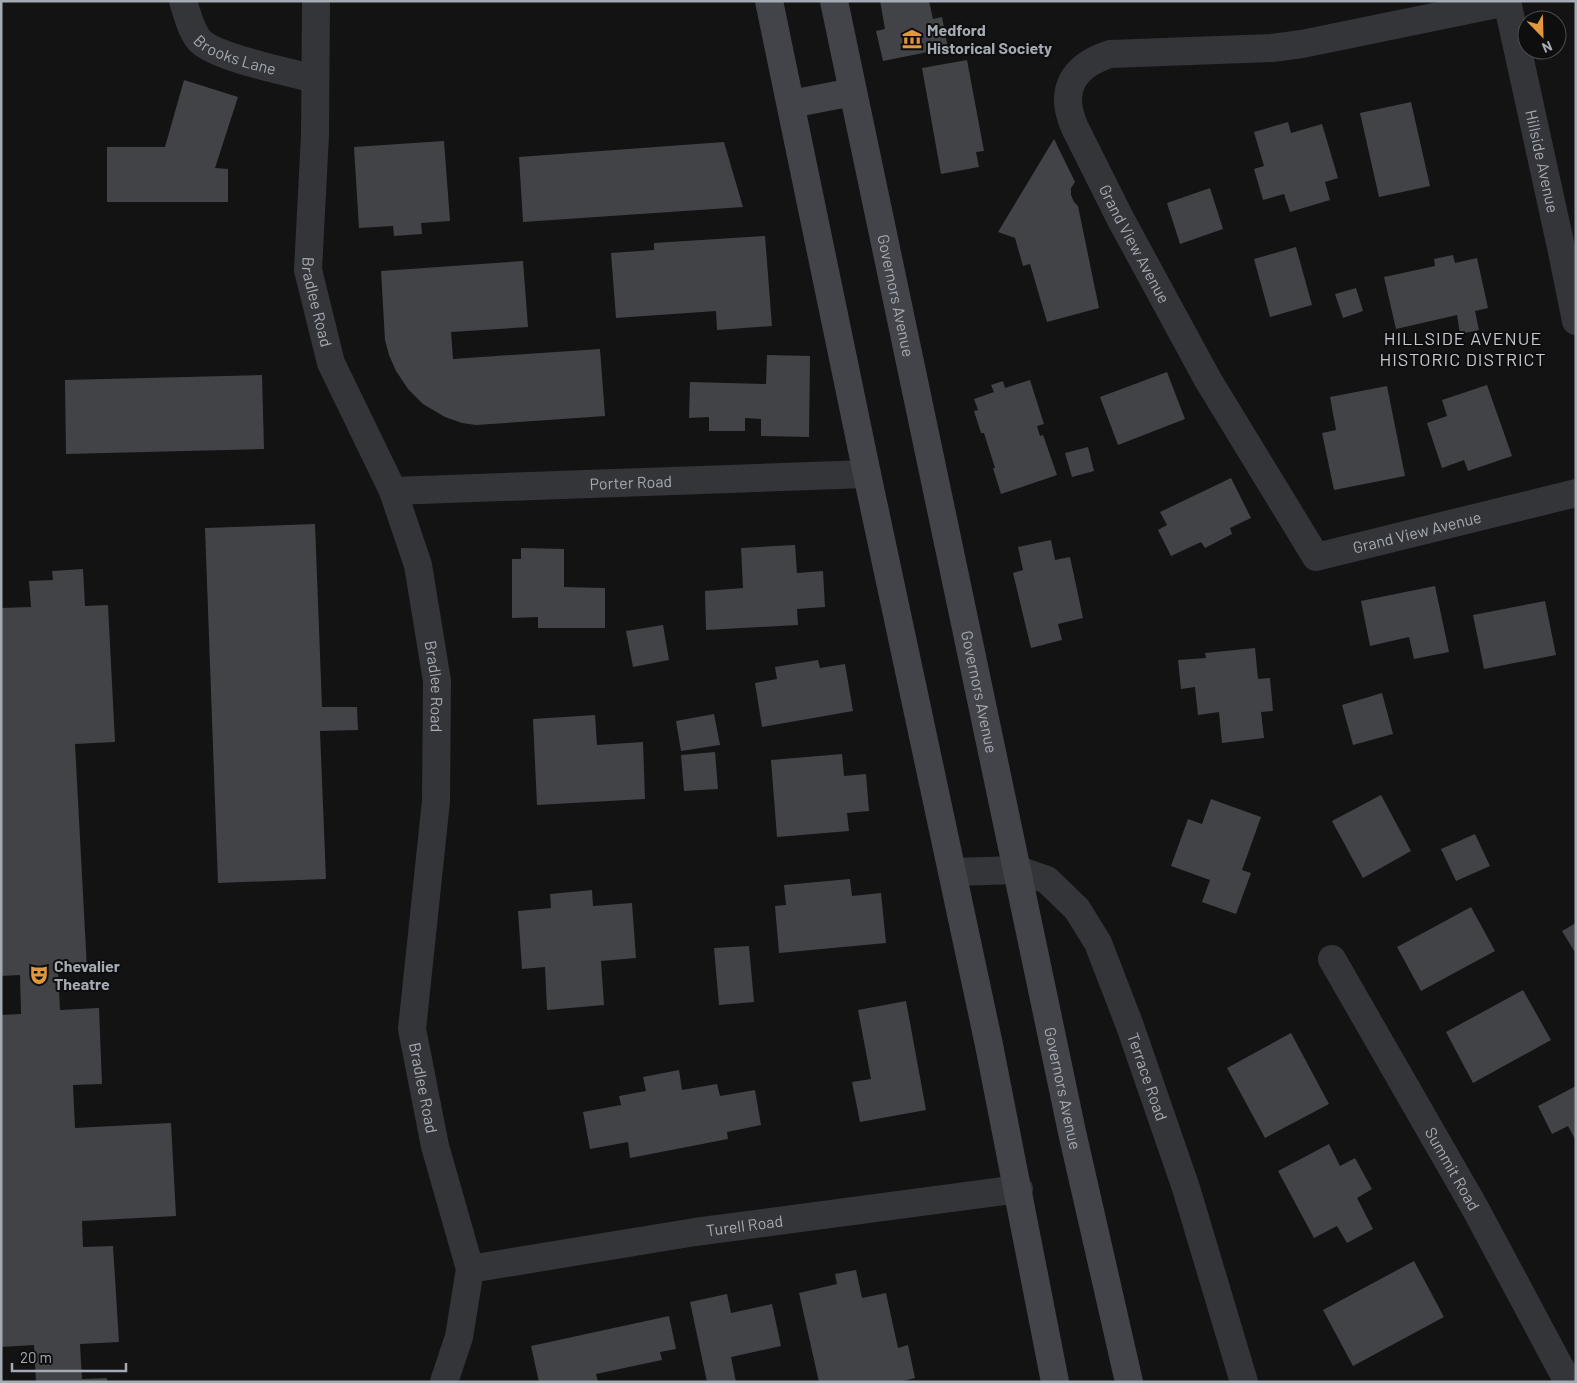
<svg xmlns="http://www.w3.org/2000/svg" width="1577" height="1383" viewBox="0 0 1577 1383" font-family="Barlow,sans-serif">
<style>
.building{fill:#424347}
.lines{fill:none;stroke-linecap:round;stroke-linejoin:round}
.street{stroke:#343539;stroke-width:28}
.secondary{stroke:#424449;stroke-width:28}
.labels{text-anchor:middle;stroke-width:4;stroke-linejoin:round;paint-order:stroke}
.poi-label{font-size:16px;font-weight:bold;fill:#a5abb3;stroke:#0e0e0f;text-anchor:start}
.street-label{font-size:16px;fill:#a5abb3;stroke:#0e0e0f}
.neighbourhood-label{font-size:18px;letter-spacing:1px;fill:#c6cad0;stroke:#0e0e0f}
</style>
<rect width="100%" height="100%" fill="#131314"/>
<!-- building -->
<path class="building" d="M 880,1 L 929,1 L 933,19 L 942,17 L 948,48 L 883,61 L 876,31 L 885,29 Z
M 967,60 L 984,151 L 976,152 L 979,167 L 941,174 L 922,68 Z
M 184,80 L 238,97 L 215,168 L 228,169 L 228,202 L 107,202 L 107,147 L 165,147 Z
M 1411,102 L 1430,186 L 1379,197 L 1360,113 Z
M 1288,122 L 1291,133 L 1322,124 L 1338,178 L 1325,182 L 1330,200 L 1290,212 L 1284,194 L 1263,200 L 1254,169 L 1264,166 L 1254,132 Z
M 1054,139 L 1075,182 L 1071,188 L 1071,195 L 1074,202 L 1078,206 L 1099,308 L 1047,322 L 1030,264 L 1023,266 L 1015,238 L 998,232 Z
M 444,141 L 450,221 L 421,223 L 422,234 L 394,236 L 393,226 L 359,228 L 354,147 Z
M 724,142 L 743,207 L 523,222 L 519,157 Z
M 1210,188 L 1223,229 L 1180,244 L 1167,203 Z
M 765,236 L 772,326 L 717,330 L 716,311 L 616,318 L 611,253 L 654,250 L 654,243 Z
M 1296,247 L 1312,305 L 1270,317 L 1254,259 Z
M 1453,255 L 1455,263 L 1477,258 L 1488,308 L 1475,311 L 1479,330 L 1460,334 L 1457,315 L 1396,329 L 1384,277 L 1435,266 L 1434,259 Z
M 523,261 L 528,327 L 451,332 L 453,359 L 600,349 L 605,416 L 476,425 L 462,423 L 445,417 L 423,404 L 408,389 L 396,371 L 389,355 L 385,340 L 381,271 Z
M 1356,288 L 1363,311 L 1343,318 L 1335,294 Z
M 767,355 L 810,356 L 809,437 L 761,436 L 761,419 L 745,418 L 745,431 L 709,431 L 709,417 L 689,418 L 690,382 L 766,384 Z
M 1167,372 L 1185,419 L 1118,445 L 1100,397 Z
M 262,375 L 264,449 L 66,454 L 65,380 Z
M 1030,380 L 1044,424 L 1037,426 L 1040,436 L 1043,435 L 1057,475 L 1001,494 L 993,468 L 995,468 L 984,433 L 981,433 L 974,411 L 978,410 L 974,399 L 994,392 L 991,385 L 1003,381 L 1005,388 Z
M 1487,385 L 1512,456 L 1468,471 L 1464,460 L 1442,468 L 1427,423 L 1447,416 L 1442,400 Z
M 1387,386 L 1405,476 L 1334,490 L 1322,433 L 1336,430 L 1330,397 Z
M 1088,447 L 1094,471 L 1072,477 L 1065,453 Z
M 1231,478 L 1251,518 L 1230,528 L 1232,534 L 1205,548 L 1201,542 L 1171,556 L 1158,530 L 1167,525 L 1160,512 Z
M 315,524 L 322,707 L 357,707 L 358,730 L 320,731 L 326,879 L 218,883 L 205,528 Z
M 1051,540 L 1055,560 L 1070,557 L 1083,618 L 1058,624 L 1062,640 L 1031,648 L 1013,573 L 1023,570 L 1018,547 Z
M 795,545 L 797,573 L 823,571 L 825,607 L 797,609 L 798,625 L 706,630 L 705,591 L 743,588 L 741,548 Z
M 521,548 L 564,549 L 564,587 L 605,588 L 605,628 L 538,628 L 538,617 L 512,618 L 512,559 L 521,559 Z
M 83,569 L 85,606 L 108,605 L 115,742 L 75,744 L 87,969 L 58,971 L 60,1010 L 99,1008 L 102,1084 L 73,1085 L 75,1128 L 171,1123 L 176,1216 L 82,1221 L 83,1247 L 113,1246 L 119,1342 L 80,1344 L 82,1379 L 107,1378 L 107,1382 L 36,1382 L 34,1345 L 1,1347 L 1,1015 L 21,1014 L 20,975 L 1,976 L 1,608 L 31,607 L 29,581 L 53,580 L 52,571 Z
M 1435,586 L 1449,652 L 1414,659 L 1409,637 L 1370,646 L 1361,601 Z
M 1545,601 L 1556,655 L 1484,669 L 1473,615 Z
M 663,625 L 669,660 L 633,667 L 626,631 Z
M 1255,648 L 1258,679 L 1270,678 L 1273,711 L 1261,712 L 1264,738 L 1222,743 L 1219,712 L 1198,715 L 1195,687 L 1181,689 L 1178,660 L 1206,658 L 1205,653 Z
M 818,660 L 820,668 L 845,664 L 853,711 L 762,727 L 755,683 L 777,679 L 775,667 Z
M 1382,693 L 1393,734 L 1353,745 L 1342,705 Z
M 714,714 L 720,745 L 681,751 L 676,721 Z
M 595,715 L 597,745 L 643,742 L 645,799 L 537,805 L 533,719 Z
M 715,752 L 718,789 L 684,791 L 681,755 Z
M 842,754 L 844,776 L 866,774 L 869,811 L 847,813 L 849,831 L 777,837 L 771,760 Z
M 1381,795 L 1411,851 L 1363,878 L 1332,821 Z
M 1211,799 L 1261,817 L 1242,870 L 1251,873 L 1236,914 L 1202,902 L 1210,880 L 1171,866 L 1188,819 L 1202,824 Z
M 1475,834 L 1490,866 L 1456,881 L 1441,849 Z
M 850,879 L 852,896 L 881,893 L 886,943 L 779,953 L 775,906 L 786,905 L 784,885 Z
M 592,890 L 593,906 L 632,903 L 636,958 L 601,961 L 604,1005 L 547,1010 L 545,967 L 522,969 L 518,911 L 551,908 L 550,894 Z
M 1471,907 L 1495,951 L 1421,991 L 1397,947 Z
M 1576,923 L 1576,954 L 1562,931 Z
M 749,946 L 754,1002 L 719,1005 L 714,948 Z
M 1523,990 L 1551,1040 L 1473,1083 L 1446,1032 Z
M 906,1001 L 926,1110 L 860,1122 L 852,1082 L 871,1079 L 858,1010 Z
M 1291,1033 L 1329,1104 L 1265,1138 L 1227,1068 Z
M 679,1070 L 682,1090 L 717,1084 L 720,1096 L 755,1090 L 761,1125 L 727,1132 L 728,1139 L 630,1158 L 628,1142 L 590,1149 L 583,1112 L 621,1105 L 619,1096 L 646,1091 L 643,1077 Z
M 1576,1086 L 1576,1141 L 1568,1126 L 1552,1134 L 1538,1106 Z
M 1329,1144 L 1340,1166 L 1355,1158 L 1372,1189 L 1357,1198 L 1373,1229 L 1347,1243 L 1337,1226 L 1314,1238 L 1278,1171 Z
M 1414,1261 L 1444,1317 L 1353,1366 L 1323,1310 Z
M 856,1270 L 862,1298 L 886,1293 L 898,1348 L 908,1345 L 915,1378 L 899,1382 L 819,1382 L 799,1293 L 837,1284 L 835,1274 Z
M 727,1294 L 731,1313 L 772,1304 L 781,1346 L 731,1357 L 736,1382 L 707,1382 L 690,1302 Z
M 669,1316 L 676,1349 L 660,1352 L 662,1360 L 596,1374 L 598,1382 L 539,1382 L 531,1346 Z"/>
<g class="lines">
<!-- street -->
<g class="street">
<path id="s1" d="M 183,1 C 187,14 191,30 199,40 C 215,58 290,72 315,79"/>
<path id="s2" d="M 316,1 L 315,135 L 308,270 L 331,363 L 393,491 L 418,565 L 437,681 L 436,801 L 412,1029 L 435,1146 L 470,1269 L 459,1337 L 444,1382"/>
<path id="s3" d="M 1507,1 L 1561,247 L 1576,321"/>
<path id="s4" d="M 1507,2 L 1302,44 L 1272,48 L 1110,54 C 1073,66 1058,90 1075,128 L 1120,218 L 1208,380 L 1316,557 L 1576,493"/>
<path id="s5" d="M 393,491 L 867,474"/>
<path id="s6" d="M 953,872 L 1018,870 L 1047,880 L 1077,909 L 1098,943 L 1130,1026 L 1186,1188 L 1244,1382"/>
<path id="s7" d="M 1332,959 L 1475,1208 L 1568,1382"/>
<path id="s8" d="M 470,1269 L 695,1232 L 1019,1189"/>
</g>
<!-- secondary -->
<g class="secondary">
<path d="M 769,1 L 867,474 L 989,1045 L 1055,1382"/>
<path id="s9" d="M 834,1 L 1072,1132 L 1129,1382"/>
<path d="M 791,104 L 853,92"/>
</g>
</g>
<!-- icons -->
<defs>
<symbol id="museum-bare" viewBox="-9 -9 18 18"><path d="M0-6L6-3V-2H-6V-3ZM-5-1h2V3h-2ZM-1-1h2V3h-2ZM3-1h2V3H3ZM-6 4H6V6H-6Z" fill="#e2973d" stroke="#0e0e0f" stroke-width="2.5" paint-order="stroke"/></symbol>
<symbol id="theatre-bare" viewBox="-9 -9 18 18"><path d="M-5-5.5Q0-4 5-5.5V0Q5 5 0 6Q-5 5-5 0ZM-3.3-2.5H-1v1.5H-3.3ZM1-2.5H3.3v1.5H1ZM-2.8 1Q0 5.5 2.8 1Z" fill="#e2973d" stroke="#0e0e0f" stroke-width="2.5" paint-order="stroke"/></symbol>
</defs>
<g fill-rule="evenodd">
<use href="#museum-bare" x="898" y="25" width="28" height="28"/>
<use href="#theatre-bare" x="25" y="961" width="28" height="28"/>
</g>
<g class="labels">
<!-- poi labels -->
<g class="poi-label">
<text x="927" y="36">Medford<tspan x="927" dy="18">Historical Society</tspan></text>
<text x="54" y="972">Chevalier<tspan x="54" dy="18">Theatre</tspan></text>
</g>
<!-- street labels -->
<g class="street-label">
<text dy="6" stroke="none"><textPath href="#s1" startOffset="82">Brooks Lane</textPath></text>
<text dy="6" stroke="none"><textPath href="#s3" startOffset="164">Hillside Avenue</textPath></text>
<text dy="6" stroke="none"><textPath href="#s4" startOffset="628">Grand View Avenue</textPath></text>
<text dy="6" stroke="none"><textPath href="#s9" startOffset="301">Governors Avenue</textPath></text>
<text dy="6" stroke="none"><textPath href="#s2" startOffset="302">Bradlee Road</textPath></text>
<text dy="6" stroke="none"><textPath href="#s5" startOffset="238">Porter Road</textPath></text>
<text dy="6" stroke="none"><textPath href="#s4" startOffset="1094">Grand View Avenue</textPath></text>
<text dy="6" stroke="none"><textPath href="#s2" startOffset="708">Bradlee Road</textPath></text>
<text dy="6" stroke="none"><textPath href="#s9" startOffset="706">Governors Avenue</textPath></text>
<text dy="6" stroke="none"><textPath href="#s6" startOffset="320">Terrace Road</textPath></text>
<text dy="6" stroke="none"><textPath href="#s2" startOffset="1112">Bradlee Road</textPath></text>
<text dy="6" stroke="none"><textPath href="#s9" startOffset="1111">Governors Avenue</textPath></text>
<text dy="6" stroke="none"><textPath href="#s7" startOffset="242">Summit Road</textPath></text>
<text dy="6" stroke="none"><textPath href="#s8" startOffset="278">Turell Road</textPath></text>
</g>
<!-- neighbourhood labels -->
<g class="neighbourhood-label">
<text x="1463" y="345">HILLSIDE AVENUE<tspan x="1463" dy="21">HISTORIC DISTRICT</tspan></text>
</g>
</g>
<!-- border -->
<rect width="1577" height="1383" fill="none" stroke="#a5abb3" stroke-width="5"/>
<!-- north arrow -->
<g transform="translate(1542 35) rotate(157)"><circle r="24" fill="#0e0e0f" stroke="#4a4d51"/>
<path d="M0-4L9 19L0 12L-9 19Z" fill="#e2973d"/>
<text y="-8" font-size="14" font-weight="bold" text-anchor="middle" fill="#a5abb3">N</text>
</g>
<!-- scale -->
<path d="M12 1363v8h114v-8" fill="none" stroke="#a5abb3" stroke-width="2.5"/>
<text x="20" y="1363" font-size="15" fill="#a5abb3" stroke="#0e0e0f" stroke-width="4" paint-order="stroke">20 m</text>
</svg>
